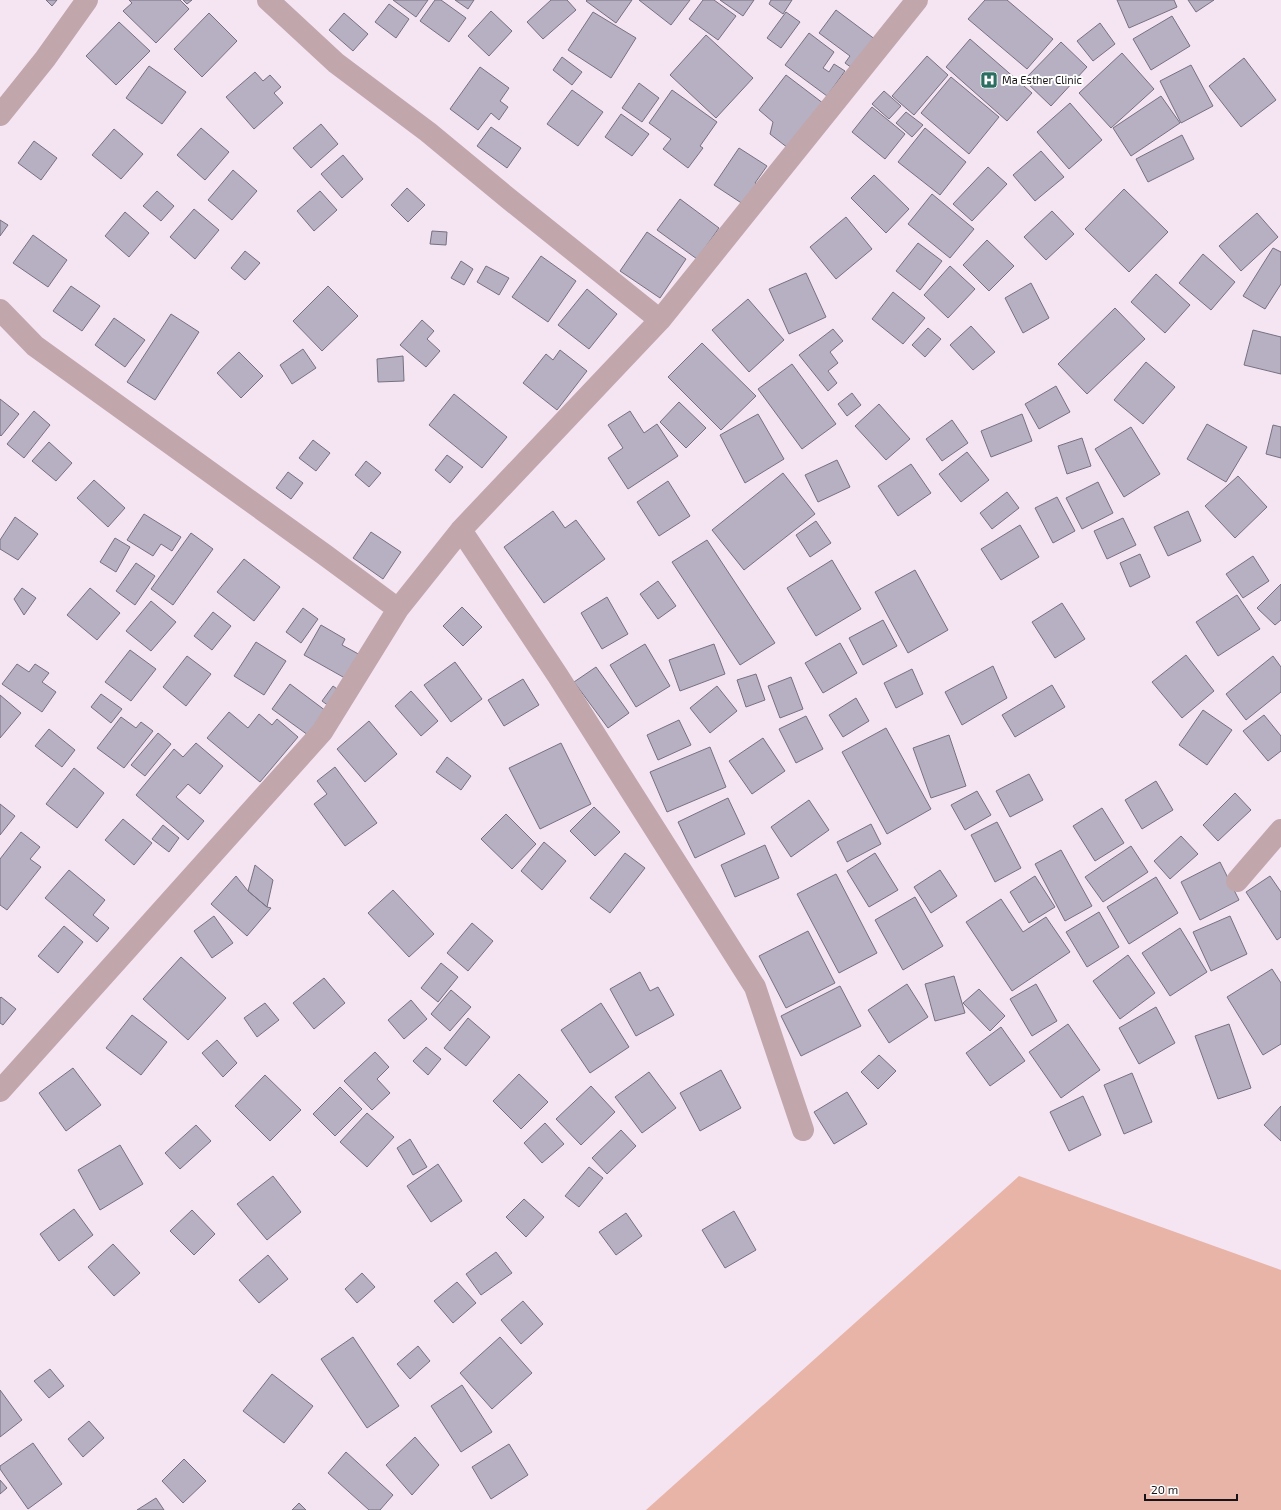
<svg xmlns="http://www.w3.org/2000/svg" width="1281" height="1510" viewBox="0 0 1281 1510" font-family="'Exo 2',sans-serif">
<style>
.green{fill:#e7b4a7}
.building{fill:#b6b0c2;stroke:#767181}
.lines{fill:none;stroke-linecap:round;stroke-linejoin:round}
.street{stroke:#c1a6ac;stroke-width:22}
.labels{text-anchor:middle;stroke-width:4;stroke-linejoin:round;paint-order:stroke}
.poi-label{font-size:11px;fill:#181317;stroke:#fff;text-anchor:start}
</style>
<rect width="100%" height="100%" fill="#f5e4f2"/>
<!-- green -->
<path class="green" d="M 1019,1176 L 1281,1270 L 1281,1510 L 646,1510 Z"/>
<!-- building -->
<path class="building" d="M 46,0 L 57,0 L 52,6 Z
M 129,0 L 180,0 L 189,9 L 156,43 L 123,11 L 132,3 Z
M 183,0 L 192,0 L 187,4 Z
M 393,0 L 428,0 L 416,17 Z
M 435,0 L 441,0 L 466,18 L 449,42 L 420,21 Z
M 455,0 L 474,0 L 468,9 Z
M 551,0 L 567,0 L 576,10 L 543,39 L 527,22 Z
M 587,0 L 632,0 L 616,23 L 586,1 Z
M 639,0 L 690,0 L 671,25 Z
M 703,0 L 714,0 L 736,16 L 718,40 L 689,19 Z
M 720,0 L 754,0 L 743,16 Z
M 771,0 L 792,0 L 783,14 L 769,4 Z
M 985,0 L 1007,0 L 1053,39 L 1027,69 L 968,19 Z
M 1117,0 L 1174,0 L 1177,7 L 1129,28 Z
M 1188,0 L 1214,0 L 1196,12 Z
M 389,4 L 409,19 L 396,38 L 375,22 Z
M 836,10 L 876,40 L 855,70 L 845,63 L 850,56 L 819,33 Z
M 491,11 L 512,31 L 489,56 L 468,36 Z
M 593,12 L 636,38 L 611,78 L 568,50 Z
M 786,12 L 800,22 L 781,48 L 767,38 Z
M 209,13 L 237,41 L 202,77 L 174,49 Z
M 344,13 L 368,34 L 353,51 L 329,30 Z
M 1172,16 L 1190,46 L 1151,70 L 1133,39 Z
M 119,22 L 150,51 L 116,85 L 86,56 Z
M 1100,23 L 1115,44 L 1093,61 L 1077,41 Z
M 809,33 L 834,52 L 823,68 L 829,72 L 834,64 L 845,71 L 827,96 L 785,65 Z
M 706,35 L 753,78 L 716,118 L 670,75 Z
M 970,39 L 1032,93 L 1007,121 L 946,67 Z
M 1061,42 L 1087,67 L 1051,106 L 1024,80 Z
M 1122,53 L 1154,89 L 1111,128 L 1079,93 Z
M 927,56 L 948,75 L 914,115 L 892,96 Z
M 562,57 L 582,72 L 572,85 L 553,70 Z
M 1244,58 L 1276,100 L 1241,127 L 1209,86 Z
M 1191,65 L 1213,106 L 1181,123 L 1160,81 Z
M 149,66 L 186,92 L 162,124 L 126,98 Z
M 480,67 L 509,88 L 500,101 L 508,107 L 499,120 L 491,113 L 478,130 L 450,109 Z
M 255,72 L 263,81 L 270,75 L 281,87 L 274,93 L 283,103 L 254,129 L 226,97 Z
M 786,75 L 832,110 L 797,155 L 770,134 L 773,122 L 759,110 Z
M 951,77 L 999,117 L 969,154 L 921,113 Z
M 639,83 L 659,98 L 642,122 L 622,108 Z
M 572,90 L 603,112 L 578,146 L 547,124 Z
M 672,90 L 717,122 L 700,146 L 703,148 L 688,168 L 663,149 L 671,139 L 649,123 Z
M 884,91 L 901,106 L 889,119 L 872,104 Z
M 1161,96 L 1180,123 L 1131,156 L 1113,128 Z
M 1070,103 L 1102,140 L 1069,169 L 1037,132 Z
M 872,107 L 905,134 L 885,159 L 852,132 Z
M 906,112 L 923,125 L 912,137 L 896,123 Z
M 621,114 L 649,134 L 632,156 L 605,137 Z
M 321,124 L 338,144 L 311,168 L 293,148 Z
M 491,127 L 521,148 L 507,168 L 477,146 Z
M 201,128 L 229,152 L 205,180 L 177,155 Z
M 925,128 L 966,162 L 940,195 L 898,162 Z
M 114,129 L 143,154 L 121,179 L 92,155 Z
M 1182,135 L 1194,159 L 1148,182 L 1136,159 Z
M 34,141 L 57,158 L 41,180 L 18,163 Z
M 739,148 L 767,166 L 755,183 L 760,186 L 746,206 L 714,185 Z
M 1041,151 L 1064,177 L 1035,201 L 1013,175 Z
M 343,155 L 363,179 L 342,198 L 321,174 Z
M 988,167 L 1007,184 L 972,221 L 953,204 Z
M 233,170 L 257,191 L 232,220 L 208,200 Z
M 874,175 L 909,209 L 886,233 L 851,198 Z
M 407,188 L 425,205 L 408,222 L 391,205 Z
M 1124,189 L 1168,232 L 1129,272 L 1085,229 Z
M 157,191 L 174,206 L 161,221 L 143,206 Z
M 320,191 L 337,210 L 314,231 L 297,211 Z
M 932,194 L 974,229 L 950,258 L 908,224 Z
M 680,199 L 719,228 L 697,259 L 657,230 Z
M 194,209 L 219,230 L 195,259 L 170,237 Z
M 1052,211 L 1074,234 L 1046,260 L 1024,237 Z
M 125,212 L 149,233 L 129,257 L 105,236 Z
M 1257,213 L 1278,237 L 1241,271 L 1219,246 Z
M 846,217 L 872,249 L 836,279 L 810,247 Z
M 0,220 L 8,225 L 0,236 Z
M 432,231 L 447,232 L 446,245 L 430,244 Z
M 647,232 L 686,259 L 660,298 L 620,271 Z
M 33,235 L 67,260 L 48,287 L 13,263 Z
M 987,240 L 1014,266 L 989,291 L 963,265 Z
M 918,243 L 942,261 L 920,290 L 896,271 Z
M 1273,248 L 1281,252 L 1281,284 L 1265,309 L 1243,296 Z
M 245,251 L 260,263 L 245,280 L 231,268 Z
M 1203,254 L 1235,282 L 1211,310 L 1179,283 Z
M 541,256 L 576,281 L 548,322 L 512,297 Z
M 461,261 L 473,269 L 464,285 L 451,278 Z
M 486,266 L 509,278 L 499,295 L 477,282 Z
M 950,266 L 975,289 L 948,318 L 924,295 Z
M 806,273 L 826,317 L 789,334 L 769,289 Z
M 1156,274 L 1190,305 L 1165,333 L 1131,302 Z
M 1031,283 L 1049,318 L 1023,333 L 1005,298 Z
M 71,286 L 100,306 L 82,331 L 53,311 Z
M 328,286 L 358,316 L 322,351 L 293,321 Z
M 587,289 L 617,314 L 589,349 L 558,325 Z
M 893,292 L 925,318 L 903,344 L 872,319 Z
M 748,299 L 784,340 L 749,372 L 712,330 Z
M 1115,308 L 1145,339 L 1087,394 L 1058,364 Z
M 171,314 L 199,332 L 155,400 L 127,382 Z
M 114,318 L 145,340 L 125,367 L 95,345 Z
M 422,320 L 434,331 L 427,339 L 440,351 L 426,367 L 400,345 Z
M 971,326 L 995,352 L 973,370 L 950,345 Z
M 928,328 L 941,339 L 925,357 L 912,345 Z
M 833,329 L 843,341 L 830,352 L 838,363 L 828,371 L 837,383 L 828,391 L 799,355 Z
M 1253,330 L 1281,337 L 1281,374 L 1244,365 Z
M 702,343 L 756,396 L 721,430 L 668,377 Z
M 303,349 L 316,368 L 292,384 L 280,365 Z
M 560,350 L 587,371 L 557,410 L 523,383 L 546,354 L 553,360 Z
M 239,352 L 263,376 L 241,398 L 217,373 Z
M 403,356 L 404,381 L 378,382 L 377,359 Z
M 1146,362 L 1175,387 L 1143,424 L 1114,400 Z
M 792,364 L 836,424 L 802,449 L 758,389 Z
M 1056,386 L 1070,412 L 1039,429 L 1025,404 Z
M 852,393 L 861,405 L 847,416 L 838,404 Z
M 454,394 L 507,437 L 482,468 L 429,425 Z
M 0,399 L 19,414 L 1,436 L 0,435 Z
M 679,402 L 706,428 L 686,448 L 660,422 Z
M 879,404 L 910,439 L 886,460 L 855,426 Z
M 34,411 L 50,425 L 24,458 L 7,444 Z
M 630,411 L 644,433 L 657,424 L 678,456 L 628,489 L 608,458 L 623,448 L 608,425 Z
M 758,414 L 784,459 L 745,483 L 720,435 Z
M 1022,414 L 1032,441 L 991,457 L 981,431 Z
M 952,420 L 968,443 L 942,461 L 926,439 Z
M 1207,424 L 1247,447 L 1226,482 L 1187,459 Z
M 1273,425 L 1281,427 L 1281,458 L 1266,454 Z
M 1131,427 L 1160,474 L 1124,497 L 1095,449 Z
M 1082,438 L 1091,466 L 1067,474 L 1058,446 Z
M 313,440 L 330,453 L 316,471 L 299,458 Z
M 49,442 L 72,463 L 56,481 L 32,461 Z
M 967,452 L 989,480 L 961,502 L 939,474 Z
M 447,455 L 463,467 L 450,483 L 435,470 Z
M 837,460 L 850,487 L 818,502 L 805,475 Z
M 366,461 L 381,473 L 369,487 L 355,475 Z
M 911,464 L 931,493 L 898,516 L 878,486 Z
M 288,472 L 303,483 L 291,499 L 276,488 Z
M 783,473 L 815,514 L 744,570 L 712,530 Z
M 1238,476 L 1267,507 L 1235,538 L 1205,506 Z
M 94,480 L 125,508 L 108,527 L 77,498 Z
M 668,481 L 690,516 L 659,536 L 637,502 Z
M 1098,482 L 1113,513 L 1082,529 L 1066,498 Z
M 1007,492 L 1019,508 L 992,529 L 980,513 Z
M 1057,497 L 1075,531 L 1053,543 L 1035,508 Z
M 553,511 L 565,528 L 576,520 L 605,559 L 544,603 L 504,547 Z
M 1188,511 L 1201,541 L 1168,556 L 1154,527 Z
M 144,514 L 181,537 L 172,551 L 161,544 L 153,556 L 127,540 Z
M 15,517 L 38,534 L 18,560 L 0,549 L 0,540 Z
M 1123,518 L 1136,545 L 1107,559 L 1094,531 Z
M 816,521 L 831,543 L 810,557 L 796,535 Z
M 1020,525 L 1039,557 L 1001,580 L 981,549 Z
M 371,532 L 401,552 L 383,579 L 353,558 Z
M 191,533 L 213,549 L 173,605 L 151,589 Z
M 115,538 L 130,547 L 116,572 L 100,562 Z
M 707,540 L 775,643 L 740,665 L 672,562 Z
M 1140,554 L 1150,577 L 1130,587 L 1120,563 Z
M 1253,556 L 1269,581 L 1243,598 L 1226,574 Z
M 244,559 L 280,587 L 254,621 L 217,592 Z
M 832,560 L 861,609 L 816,636 L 787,588 Z
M 136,563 L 155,576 L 135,605 L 116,591 Z
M 915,570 L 948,630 L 908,653 L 875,592 Z
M 658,581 L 676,606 L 658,619 L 640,594 Z
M 1281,584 L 1281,620 L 1275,625 L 1257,608 Z
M 22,588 L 36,598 L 24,615 L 14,599 Z
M 90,588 L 120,613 L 97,640 L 67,615 Z
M 1237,595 L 1260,629 L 1218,656 L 1196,622 Z
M 607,597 L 628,634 L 602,649 L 581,613 Z
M 151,601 L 176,622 L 151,651 L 126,631 Z
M 1062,603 L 1085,639 L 1055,658 L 1032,622 Z
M 462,607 L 482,627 L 463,646 L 443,626 Z
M 303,608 L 318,619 L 301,643 L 286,632 Z
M 213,612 L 231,626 L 212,650 L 194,636 Z
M 883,620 L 897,646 L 863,665 L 849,638 Z
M 321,625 L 345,639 L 342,645 L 373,662 L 359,686 L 304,655 Z
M 256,642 L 286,661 L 264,695 L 234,676 Z
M 840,643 L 857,673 L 823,693 L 805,663 Z
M 645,644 L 670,686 L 636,707 L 610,665 Z
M 714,644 L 725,674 L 680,691 L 669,660 Z
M 130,650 L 156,669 L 131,701 L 105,682 Z
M 1186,655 L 1214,691 L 1182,718 L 1152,682 Z
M 187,656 L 211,674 L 186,706 L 163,687 Z
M 1273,656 L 1281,667 L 1281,692 L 1246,720 L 1226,694 Z
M 455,662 L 482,699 L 451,722 L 424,685 Z
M 17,664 L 29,672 L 35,664 L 49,673 L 42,682 L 56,692 L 42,712 L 2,684 Z
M 993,666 L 1007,698 L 962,725 L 945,692 Z
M 596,667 L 629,713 L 608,728 L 574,682 Z
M 912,669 L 923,694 L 896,708 L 884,683 Z
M 756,674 L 765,700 L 746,707 L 737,680 Z
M 791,677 L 803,709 L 780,718 L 768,686 Z
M 523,679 L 539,705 L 504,726 L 488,700 Z
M 290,684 L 326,711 L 308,735 L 272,709 Z
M 1052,685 L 1065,707 L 1015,737 L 1002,715 Z
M 333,686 L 344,694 L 333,709 L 322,701 Z
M 717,686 L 737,711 L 710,733 L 690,708 Z
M 411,691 L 438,721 L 421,736 L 395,706 Z
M 101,694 L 122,709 L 111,723 L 91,707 Z
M 0,695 L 21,713 L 0,738 Z
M 856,698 L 869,721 L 843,737 L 829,715 Z
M 1203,710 L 1232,730 L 1207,765 L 1179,745 Z
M 229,712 L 248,728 L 259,714 L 272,725 L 277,719 L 298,737 L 260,782 L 207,738 Z
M 1264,715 L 1281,736 L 1281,751 L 1268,761 L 1243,731 Z
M 806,716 L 823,749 L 796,763 L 779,729 Z
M 121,717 L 136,728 L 141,722 L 153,731 L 124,768 L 97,748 Z
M 679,720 L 691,745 L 658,760 L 647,735 Z
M 369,721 L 397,754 L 365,782 L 337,749 Z
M 886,728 L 931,809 L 887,834 L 842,752 Z
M 49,729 L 75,750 L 62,767 L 35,746 Z
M 158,733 L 171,744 L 145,776 L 131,765 Z
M 949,735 L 966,786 L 931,798 L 913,748 Z
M 763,738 L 785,771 L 752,794 L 729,761 Z
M 196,743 L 223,766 L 200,794 L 188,784 L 176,797 L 204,821 L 188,840 L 136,795 L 174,749 L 183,757 Z
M 561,743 L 591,804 L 540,829 L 509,768 Z
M 710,747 L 726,787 L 667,812 L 650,772 Z
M 447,757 L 471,776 L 461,790 L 436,772 Z
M 335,767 L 377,823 L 345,846 L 314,804 L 327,794 L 317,781 Z
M 74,768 L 104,793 L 77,828 L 46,804 Z
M 1029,774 L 1043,800 L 1010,817 L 996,791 Z
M 1156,781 L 1173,810 L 1142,829 L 1125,800 Z
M 977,791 L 991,815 L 965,830 L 951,805 Z
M 1235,793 L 1251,810 L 1218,841 L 1203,825 Z
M 728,798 L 745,834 L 695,858 L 678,822 Z
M 809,800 L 829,830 L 791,857 L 771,827 Z
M 0,804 L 15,816 L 0,835 Z
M 594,807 L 620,832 L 595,856 L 570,831 Z
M 1102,808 L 1124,843 L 1095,861 L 1073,826 Z
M 506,814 L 536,844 L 512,869 L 481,839 Z
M 123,819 L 152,843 L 134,865 L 105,840 Z
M 997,822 L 1021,868 L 995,882 L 971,835 Z
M 871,824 L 881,844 L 847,862 L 837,842 Z
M 163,825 L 179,838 L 169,852 L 152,839 Z
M 21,832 L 40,847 L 30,859 L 41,867 L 7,910 L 0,905 L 0,859 Z
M 1181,836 L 1198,854 L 1170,879 L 1154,861 Z
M 544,842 L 566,861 L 542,890 L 521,871 Z
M 765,845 L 779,878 L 735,897 L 721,865 Z
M 1131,846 L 1148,872 L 1103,902 L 1085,877 Z
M 1061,850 L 1092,906 L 1065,921 L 1035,864 Z
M 625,853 L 645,868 L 610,913 L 590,898 Z
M 875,853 L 898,890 L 869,907 L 847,871 Z
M 1220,862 L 1239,900 L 1200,920 L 1181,882 Z
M 255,865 L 273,880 L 267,907 L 248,891 Z
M 69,870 L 105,900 L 93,915 L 109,928 L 97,942 L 45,898 Z
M 940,870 L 957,896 L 931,913 L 914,887 Z
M 836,874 L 877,953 L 839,973 L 797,894 Z
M 236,876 L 248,891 L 267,907 L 271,908 L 247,936 L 211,904 Z
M 1035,876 L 1055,907 L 1029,923 L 1010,892 Z
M 1270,876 L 1281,892 L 1281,937 L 1277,940 L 1246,892 Z
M 1156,877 L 1178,913 L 1129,944 L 1107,907 Z
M 393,890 L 434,934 L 409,957 L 368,913 Z
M 915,897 L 943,946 L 903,970 L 875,920 Z
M 1001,899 L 1023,932 L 1046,917 L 1070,952 L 1012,991 L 966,922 Z
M 1099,912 L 1119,947 L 1087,967 L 1066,932 Z
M 214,916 L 233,943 L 212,958 L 194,931 Z
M 1230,916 L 1247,954 L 1211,971 L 1193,932 Z
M 472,923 L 493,941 L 468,971 L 447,953 Z
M 64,926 L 83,942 L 58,973 L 38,956 Z
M 1180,928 L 1207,972 L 1170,996 L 1142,953 Z
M 808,931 L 835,983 L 786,1008 L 759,956 Z
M 1128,955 L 1155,993 L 1120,1019 L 1093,981 Z
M 181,957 L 226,998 L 188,1040 L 143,999 Z
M 441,963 L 458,977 L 438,1002 L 421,988 Z
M 1272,969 L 1281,983 L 1281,1044 L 1263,1055 L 1227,997 Z
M 640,972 L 650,991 L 658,987 L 674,1015 L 636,1036 L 610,989 Z
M 954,976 L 965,1013 L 935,1021 L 925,984 Z
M 324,978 L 345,1003 L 314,1029 L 293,1003 Z
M 907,984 L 928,1017 L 889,1043 L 868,1010 Z
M 1036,984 L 1057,1021 L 1032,1036 L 1010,999 Z
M 840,986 L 861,1026 L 801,1056 L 781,1016 Z
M 979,989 L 1005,1016 L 990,1031 L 963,1003 Z
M 451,990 L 471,1007 L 450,1031 L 431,1014 Z
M 1,997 L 16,1009 L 3,1025 L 0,1023 L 0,998 Z
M 411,1000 L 427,1019 L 404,1039 L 388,1020 Z
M 265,1003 L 279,1020 L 257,1037 L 244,1018 Z
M 601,1003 L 629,1047 L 590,1073 L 561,1030 Z
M 1156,1007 L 1175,1043 L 1139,1064 L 1119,1028 Z
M 132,1015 L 167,1042 L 141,1075 L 106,1048 Z
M 468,1018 L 490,1037 L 466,1066 L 444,1048 Z
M 1068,1024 L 1100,1070 L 1061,1098 L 1029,1052 Z
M 1229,1024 L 1251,1088 L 1218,1099 L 1195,1036 Z
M 1001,1027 L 1025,1061 L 990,1086 L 966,1053 Z
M 217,1040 L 237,1063 L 223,1077 L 202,1053 Z
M 426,1047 L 441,1059 L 428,1075 L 413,1061 Z
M 375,1052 L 389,1067 L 377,1079 L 390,1093 L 372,1110 L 344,1081 Z
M 879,1055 L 896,1071 L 878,1089 L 861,1072 Z
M 73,1068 L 101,1105 L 66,1131 L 39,1093 Z
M 721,1070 L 741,1108 L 700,1131 L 680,1093 Z
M 649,1072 L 676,1108 L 642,1133 L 615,1097 Z
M 1132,1073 L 1152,1122 L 1124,1134 L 1104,1085 Z
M 519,1074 L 548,1102 L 521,1129 L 493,1101 Z
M 265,1075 L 301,1110 L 270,1141 L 235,1106 Z
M 591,1086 L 615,1112 L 581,1145 L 556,1119 Z
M 340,1087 L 362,1109 L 335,1136 L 313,1114 Z
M 847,1092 L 867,1124 L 834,1144 L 814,1112 Z
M 1083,1096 L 1101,1135 L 1069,1151 L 1050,1112 Z
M 1281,1106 L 1281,1141 L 1264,1125 Z
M 367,1113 L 394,1137 L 367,1167 L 340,1142 Z
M 545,1123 L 564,1144 L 542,1163 L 524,1143 Z
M 196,1125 L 211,1141 L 180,1169 L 165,1153 Z
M 621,1130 L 636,1146 L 607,1174 L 592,1158 Z
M 410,1139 L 427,1167 L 413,1175 L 397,1148 Z
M 120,1145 L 143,1184 L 100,1210 L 78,1170 Z
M 438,1164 L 462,1201 L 431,1222 L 407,1186 Z
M 589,1167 L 603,1178 L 579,1207 L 565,1196 Z
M 273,1176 L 301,1212 L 267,1240 L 237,1204 Z
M 524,1199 L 544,1217 L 526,1237 L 506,1217 Z
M 74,1209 L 93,1235 L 59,1261 L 40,1234 Z
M 192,1210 L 215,1234 L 194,1255 L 170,1231 Z
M 734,1211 L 756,1250 L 725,1268 L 702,1230 Z
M 626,1213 L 642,1236 L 616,1255 L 599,1232 Z
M 113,1244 L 140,1273 L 114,1296 L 88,1267 Z
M 496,1252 L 512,1273 L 481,1295 L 466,1274 Z
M 268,1255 L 288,1279 L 259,1303 L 239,1280 Z
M 362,1273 L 375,1287 L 357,1303 L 345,1289 Z
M 457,1282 L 476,1303 L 453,1323 L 434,1301 Z
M 523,1301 L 543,1324 L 521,1344 L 501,1320 Z
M 353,1337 L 399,1406 L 367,1428 L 321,1359 Z
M 500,1337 L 532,1373 L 492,1409 L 460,1373 Z
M 418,1346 L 430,1361 L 410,1379 L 397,1364 Z
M 50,1369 L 64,1386 L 49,1398 L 34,1381 Z
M 272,1374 L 313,1406 L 284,1443 L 243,1411 Z
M 462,1385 L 492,1432 L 461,1452 L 431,1406 Z
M 0,1390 L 22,1420 L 0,1437 Z
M 89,1421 L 104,1438 L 83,1457 L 68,1439 Z
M 415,1437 L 439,1465 L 412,1495 L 386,1465 Z
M 33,1443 L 62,1484 L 28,1509 L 0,1469 L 0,1466 Z
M 509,1444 L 528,1475 L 491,1499 L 472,1467 Z
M 346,1452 L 393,1495 L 380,1510 L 369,1510 L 328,1473 Z
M 184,1459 L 206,1481 L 183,1503 L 162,1481 Z
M 0,1480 L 7,1488 L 0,1494 Z
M 156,1498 L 164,1510 L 137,1510 Z
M 299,1503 L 306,1510 L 292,1510 Z"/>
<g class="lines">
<!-- street -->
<path class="street" d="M 268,0 L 336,63 L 428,132 L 509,199 L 660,320
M 0,115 L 45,59 L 87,0
M 0,310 L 35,346 L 325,555 L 398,609
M 461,530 L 558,676 L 755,987 L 803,1130
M 1237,881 L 1281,830
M 0,1091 L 322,732 L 398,609 L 461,530 L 660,320 L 917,0"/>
</g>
<!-- icons -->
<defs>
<symbol id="hospital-square" viewBox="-11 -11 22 22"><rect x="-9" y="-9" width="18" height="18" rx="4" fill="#2c6f62" stroke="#fff"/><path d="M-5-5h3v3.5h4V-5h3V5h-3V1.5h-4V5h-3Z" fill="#fff"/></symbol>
</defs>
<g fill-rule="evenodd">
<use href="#hospital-square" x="979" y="70" width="20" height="20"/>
</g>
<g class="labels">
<!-- poi labels -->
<g class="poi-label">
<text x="1002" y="84">Ma Esther Clinic</text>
</g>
</g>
<!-- scale -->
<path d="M1145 1494v6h92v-6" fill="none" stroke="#181317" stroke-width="2"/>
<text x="1151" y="1494" font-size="12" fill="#181317" stroke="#ffffff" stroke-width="3" paint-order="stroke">20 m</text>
</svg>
